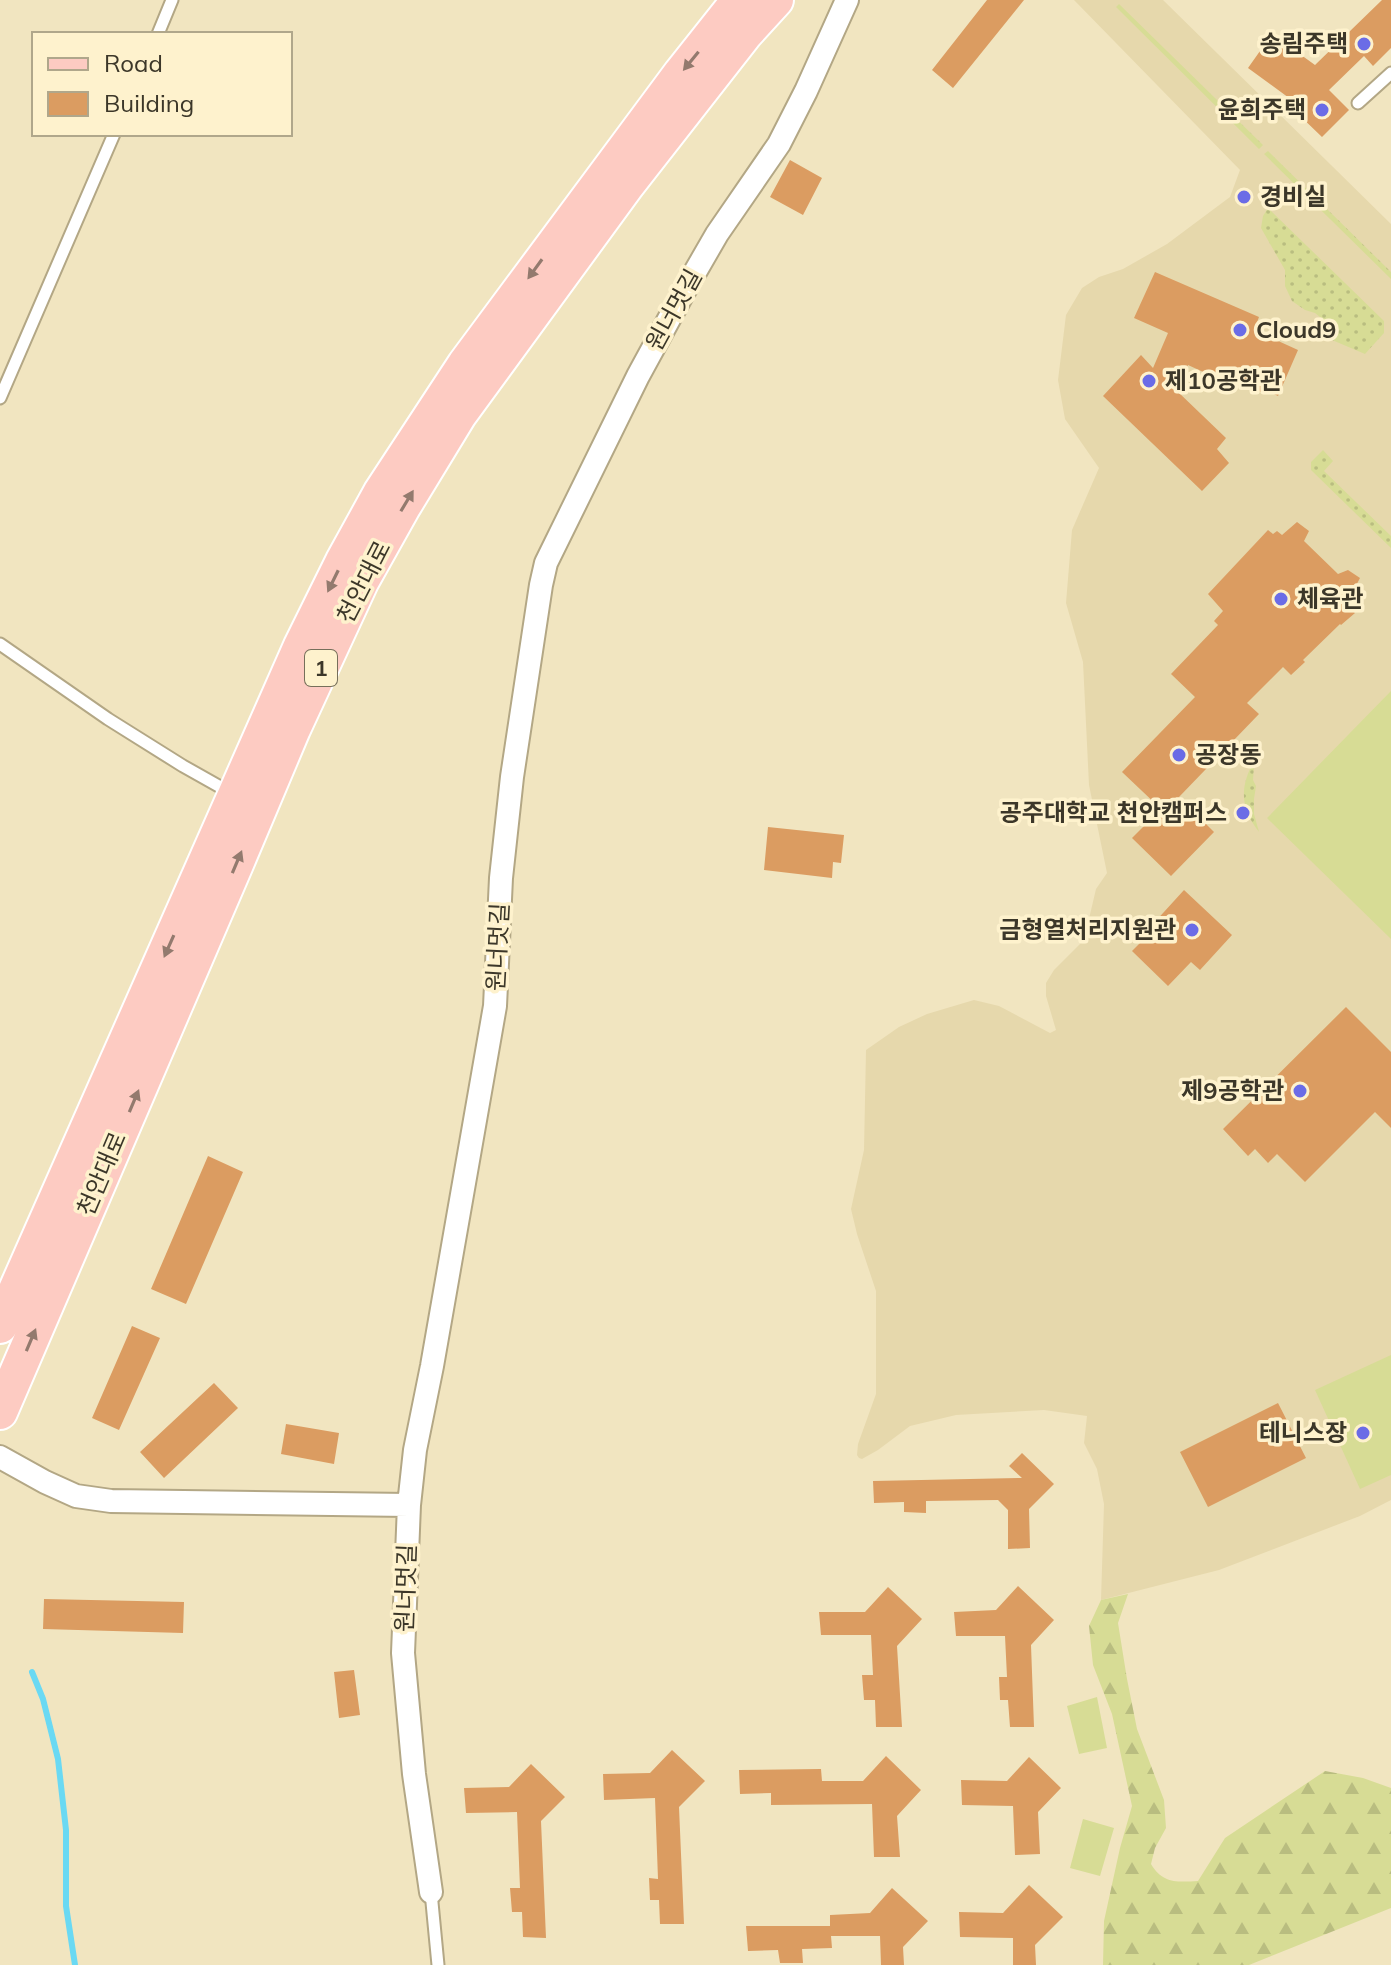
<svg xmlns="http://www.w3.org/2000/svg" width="1391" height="1965" viewBox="0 0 1391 1965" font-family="Mulish,'Noto Sans KR',sans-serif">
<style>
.built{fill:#e6d8ac}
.grass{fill:url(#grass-dots)}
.forest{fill:url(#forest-firs)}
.garden{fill:#d7dc95}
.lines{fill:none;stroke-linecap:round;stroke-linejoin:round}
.stream{stroke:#6ad9f3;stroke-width:6}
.building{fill:#db9c61}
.lane-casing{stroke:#b3a785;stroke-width:15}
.street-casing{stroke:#b3a785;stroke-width:26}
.primary-casing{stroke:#fff;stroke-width:38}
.lane{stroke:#fff;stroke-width:11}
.street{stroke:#fff;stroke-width:22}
.primary{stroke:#fdcbc2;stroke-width:34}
.oneway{fill:#937a6e}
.poi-dot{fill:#6b6ce6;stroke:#fef2cd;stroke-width:3}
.labels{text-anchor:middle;stroke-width:7;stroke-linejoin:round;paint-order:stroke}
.shield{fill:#fef2cd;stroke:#766f5a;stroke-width:2}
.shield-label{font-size:22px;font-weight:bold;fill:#3c3729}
.poi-label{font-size:24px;font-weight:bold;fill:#3c3729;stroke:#fef2cd;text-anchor:end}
.street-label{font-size:24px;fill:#3c3729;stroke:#fef2cd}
</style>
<defs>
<pattern id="grass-dots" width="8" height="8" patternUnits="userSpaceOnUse" patternTransform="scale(2)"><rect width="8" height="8" fill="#d7dc95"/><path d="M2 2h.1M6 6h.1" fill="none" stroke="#b9bd80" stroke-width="1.8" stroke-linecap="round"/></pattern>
<pattern id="forest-firs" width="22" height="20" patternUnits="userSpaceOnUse" patternTransform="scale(2)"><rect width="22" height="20" fill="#d7dc95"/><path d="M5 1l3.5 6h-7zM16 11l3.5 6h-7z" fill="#b9bd80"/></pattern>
</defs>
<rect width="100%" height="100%" fill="#f1e5c0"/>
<!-- built -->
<path class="built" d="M 1074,0 L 1163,0 L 1391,224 L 1391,1500 L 1360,1516 L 1219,1570 L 1101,1600 L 1104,1504 L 1097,1469 L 1084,1443 L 1087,1416 L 1044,1410 L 956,1415 L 910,1426 L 878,1450 L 862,1459 L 859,1458 L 857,1455 L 858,1444 L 876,1394 L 876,1291 L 857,1234 L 851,1209 L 864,1150 L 866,1050 L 899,1027 L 927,1014 L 974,1000 L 999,1006 L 1050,1033 L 1056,1030 L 1046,996 L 1046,983 L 1054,970 L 1084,940 L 1096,889 L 1107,873 L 1089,785 L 1083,662 L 1066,603 L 1072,530 L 1099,468 L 1065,419 L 1058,380 L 1066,315 L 1082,288 L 1099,277 L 1123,269 L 1167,244 L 1230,197 L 1240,170 Z"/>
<!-- grass -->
<path class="grass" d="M 1119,4 L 1263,145 L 1259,149 L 1116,7 Z
M 1268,151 L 1391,272 L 1391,279 L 1264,154 Z
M 1268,208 L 1384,321 L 1384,333 L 1365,354 L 1332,340 L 1325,321 L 1315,313 L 1305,310 L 1292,301 L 1285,286 L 1285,270 L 1261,228 L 1263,216 Z
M 1323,450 L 1333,461 L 1324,471 L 1391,536 L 1391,548 L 1311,470 L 1311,462 Z
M 1258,755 L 1254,767 L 1253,780 L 1256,786 L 1254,799 L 1254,814 L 1259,832 C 1238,806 1240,782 1258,755 Z"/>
<!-- forest -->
<path class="forest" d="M 1128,1594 L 1118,1623 L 1127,1679 L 1137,1729 L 1164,1800 L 1166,1828 L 1155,1848 L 1151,1864 C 1163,1884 1177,1882 1198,1881 L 1225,1838 L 1325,1771 L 1363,1778 L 1391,1788 L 1391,1908 L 1249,1965 L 1103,1965 L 1104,1921 L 1120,1848 L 1132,1806 L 1112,1714 L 1093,1665 L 1089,1626 L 1101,1600 Z"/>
<!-- garden -->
<path class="garden" d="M 1391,691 L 1391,939 L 1267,818 Z
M 1391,1355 L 1391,1475 L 1360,1489 L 1315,1390 Z
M 1097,1697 L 1107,1748 L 1079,1754 L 1067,1706 Z
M 1083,1819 L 1114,1828 L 1100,1876 L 1070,1868 Z"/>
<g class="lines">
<!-- stream -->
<path class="stream" d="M 32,1672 L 43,1699 L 58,1759 L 66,1830 L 66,1906 L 75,1965"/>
</g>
<!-- building -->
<path class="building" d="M 987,0 L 1024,0 L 953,88 L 932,70 Z
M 1382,0 L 1391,0 L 1391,48 L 1373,66 L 1364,56 L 1329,90 L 1349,110 L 1322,137 L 1295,111 L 1300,106 L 1248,68 L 1272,34 L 1315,65 Z
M 790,160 L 822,178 L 803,215 L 770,197 Z
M 1155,272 L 1259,317 L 1254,330 L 1298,350 L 1278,396 L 1262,388 L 1261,392 L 1244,384 L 1243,387 L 1226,380 L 1225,382 L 1188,365 L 1177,391 L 1226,438 L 1217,449 L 1229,463 L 1202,491 L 1103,396 L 1141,355 L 1153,368 L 1168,333 L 1134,318 Z
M 1297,522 L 1309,531 L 1304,541 L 1338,574 L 1348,570 L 1360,578 L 1349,599 L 1352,602 L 1349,607 L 1355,613 L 1341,625 L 1340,624 L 1303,660 L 1305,662 L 1291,675 L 1283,667 L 1247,703 L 1259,714 L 1179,797 L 1214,832 L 1171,876 L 1132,838 L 1161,809 L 1122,772 L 1195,697 L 1171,674 L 1218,625 L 1214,621 L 1223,611 L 1208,594 L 1268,530 L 1273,534 L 1277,531 L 1282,535 Z
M 768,827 L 844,835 L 841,863 L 833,862 L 832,878 L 764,870 Z
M 1184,890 L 1232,935 L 1200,970 L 1191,962 L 1168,986 L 1132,951 L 1156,927 L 1153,924 Z
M 1346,1007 L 1391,1052 L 1391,1128 L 1375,1112 L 1305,1182 L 1277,1154 L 1268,1163 L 1255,1149 L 1248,1156 L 1223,1129 Z
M 208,1156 L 243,1172 L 186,1304 L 151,1289 Z
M 132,1326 L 160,1338 L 119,1430 L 92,1418 Z
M 214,1383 L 238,1408 L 164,1478 L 140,1452 Z
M 1278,1403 L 1306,1458 L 1208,1507 L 1180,1452 Z
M 286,1424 L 339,1433 L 334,1464 L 281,1454 Z
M 1022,1453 L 1054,1484 L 1029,1509 L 1030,1548 L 1008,1549 L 1008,1510 L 998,1500 L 926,1501 L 926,1513 L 904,1512 L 904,1502 L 874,1503 L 873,1481 L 1022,1478 L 1009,1466 Z
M 1018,1586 L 1054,1620 L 1031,1645 L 1034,1727 L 1010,1727 L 1008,1700 L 1000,1700 L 999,1677 L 1007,1677 L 1005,1636 L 956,1636 L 954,1612 L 996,1610 Z
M 888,1587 L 922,1619 L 897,1646 L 902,1727 L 876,1727 L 875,1700 L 864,1700 L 862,1675 L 873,1675 L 871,1635 L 821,1635 L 819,1612 L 865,1612 Z
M 44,1599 L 184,1602 L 183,1633 L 43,1629 Z
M 354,1670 L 360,1715 L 339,1718 L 334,1672 Z
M 672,1750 L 705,1781 L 679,1807 L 684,1924 L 660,1924 L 659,1900 L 650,1900 L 649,1878 L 658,1879 L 655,1798 L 604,1800 L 603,1774 L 650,1773 Z
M 886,1756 L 921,1790 L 897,1816 L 900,1857 L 874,1857 L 872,1804 L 771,1805 L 771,1793 L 740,1794 L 739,1770 L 821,1769 L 822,1781 L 863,1781 Z
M 1029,1757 L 1061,1788 L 1038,1812 L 1040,1854 L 1015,1855 L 1013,1806 L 962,1805 L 961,1780 L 1007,1781 Z
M 531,1764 L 565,1797 L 541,1821 L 546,1938 L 523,1937 L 522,1912 L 512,1912 L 510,1888 L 520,1888 L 517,1812 L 466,1813 L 464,1788 L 509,1787 Z
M 1029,1885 L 1063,1917 L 1035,1945 L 1036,1965 L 1013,1965 L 1013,1938 L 960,1937 L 959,1912 L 1003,1913 Z
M 892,1888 L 928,1921 L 903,1947 L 904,1965 L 881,1965 L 880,1936 L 831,1936 L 832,1948 L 802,1949 L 803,1963 L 780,1963 L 778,1950 L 748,1951 L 746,1926 L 830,1926 L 830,1929 L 830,1915 L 870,1913 Z"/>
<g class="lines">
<defs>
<path id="lane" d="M 158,34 L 172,0
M 1358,103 L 1391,73
M 0,398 L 114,134
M 0,644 L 108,719 L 183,766 L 231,793
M 431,1892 L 438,1965"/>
<path id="street" d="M 0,1457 L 45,1482 L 76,1496 L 111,1501 L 409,1505
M 431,1892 L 414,1774 L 403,1653 L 409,1505 L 415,1450 L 432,1366 L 495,1006 L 501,878 L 512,777 L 541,585 L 546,563 L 638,376 L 687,286 L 717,234 L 779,144 L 806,91 L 847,0"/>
<path id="primary" d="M 0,1326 L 301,646 L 343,561 L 381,492 L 465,364 L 681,73 L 739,0
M 0,1412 L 236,864 L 293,729 L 361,582 L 403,507 L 459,415 L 627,185 L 745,34 L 776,0"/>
</defs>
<!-- lane casing -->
<use href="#lane" class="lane-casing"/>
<!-- street casing -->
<use href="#street" class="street-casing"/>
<!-- primary casing -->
<use href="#primary" class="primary-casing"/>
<!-- lane -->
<use href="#lane" class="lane"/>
<!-- street -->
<use href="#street" class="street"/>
<!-- primary -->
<use href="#primary" class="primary"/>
</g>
<!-- one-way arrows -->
<defs><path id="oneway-solid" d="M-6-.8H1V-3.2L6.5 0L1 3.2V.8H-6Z" transform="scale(2)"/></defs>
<g class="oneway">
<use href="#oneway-solid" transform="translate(691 61) rotate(129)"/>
<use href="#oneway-solid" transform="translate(535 269) rotate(126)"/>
<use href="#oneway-solid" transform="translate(407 501) rotate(-59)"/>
<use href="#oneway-solid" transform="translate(333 581) rotate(116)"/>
<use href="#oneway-solid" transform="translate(237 862) rotate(-67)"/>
<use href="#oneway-solid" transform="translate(169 946) rotate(114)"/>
<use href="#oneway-solid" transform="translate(134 1101) rotate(-67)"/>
<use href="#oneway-solid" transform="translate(31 1340) rotate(-67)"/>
</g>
<!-- markers -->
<g class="poi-dot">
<circle cx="1364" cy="44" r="8"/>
<circle cx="1322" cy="110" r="8"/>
<circle cx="1244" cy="197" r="8"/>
<circle cx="1240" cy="330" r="8"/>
<circle cx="1149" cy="381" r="8"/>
<circle cx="1281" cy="599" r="8"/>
<circle cx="1179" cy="755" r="8"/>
<circle cx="1243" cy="813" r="8"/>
<circle cx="1192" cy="930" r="8"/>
<circle cx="1300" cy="1091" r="8"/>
<circle cx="1363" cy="1433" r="8"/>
</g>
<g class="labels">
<!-- shield labels -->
<rect class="shield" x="305" y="650" width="32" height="36" rx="6"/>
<g class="shield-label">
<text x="321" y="676">1</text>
</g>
<!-- poi labels -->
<g class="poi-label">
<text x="1348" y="52">송림주택</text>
<text x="1306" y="118">윤희주택</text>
<text x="1260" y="205" text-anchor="start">경비실</text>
<text x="1256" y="338" text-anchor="start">Cloud9</text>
<text x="1165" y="389" text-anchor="start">제10공학관</text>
<text x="1297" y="607" text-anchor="start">체육관</text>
<text x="1195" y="763" text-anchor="start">공장동</text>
<text x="1227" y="821">공주대학교 천안캠퍼스</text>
<text x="1176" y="938">금형열처리지원관</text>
<text x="1284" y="1099">제9공학관</text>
<text x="1347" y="1441">테니스장</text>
</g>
<!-- street labels -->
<g class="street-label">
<text transform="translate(674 310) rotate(-61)" y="8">원너멋길</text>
<text transform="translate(364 582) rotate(-63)" y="8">천안대로</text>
<text transform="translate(498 947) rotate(-87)" y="8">원너멋길</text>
<text transform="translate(102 1174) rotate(-67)" y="8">천안대로</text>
<text transform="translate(406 1588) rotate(-88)" y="8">원너멋길</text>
</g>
</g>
<!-- legend -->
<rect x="32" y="32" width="260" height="104" fill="#fef2cd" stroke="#b0a78b" stroke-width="2"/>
<rect x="48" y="58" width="40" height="12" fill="#fdcbc2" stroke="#b0a78b" stroke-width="2"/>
<text x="104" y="72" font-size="24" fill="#3c3729">Road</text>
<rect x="48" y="92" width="40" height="24" fill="#db9c61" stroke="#b0a78b" stroke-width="2"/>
<text x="104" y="112" font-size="24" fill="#3c3729">Building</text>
</svg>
